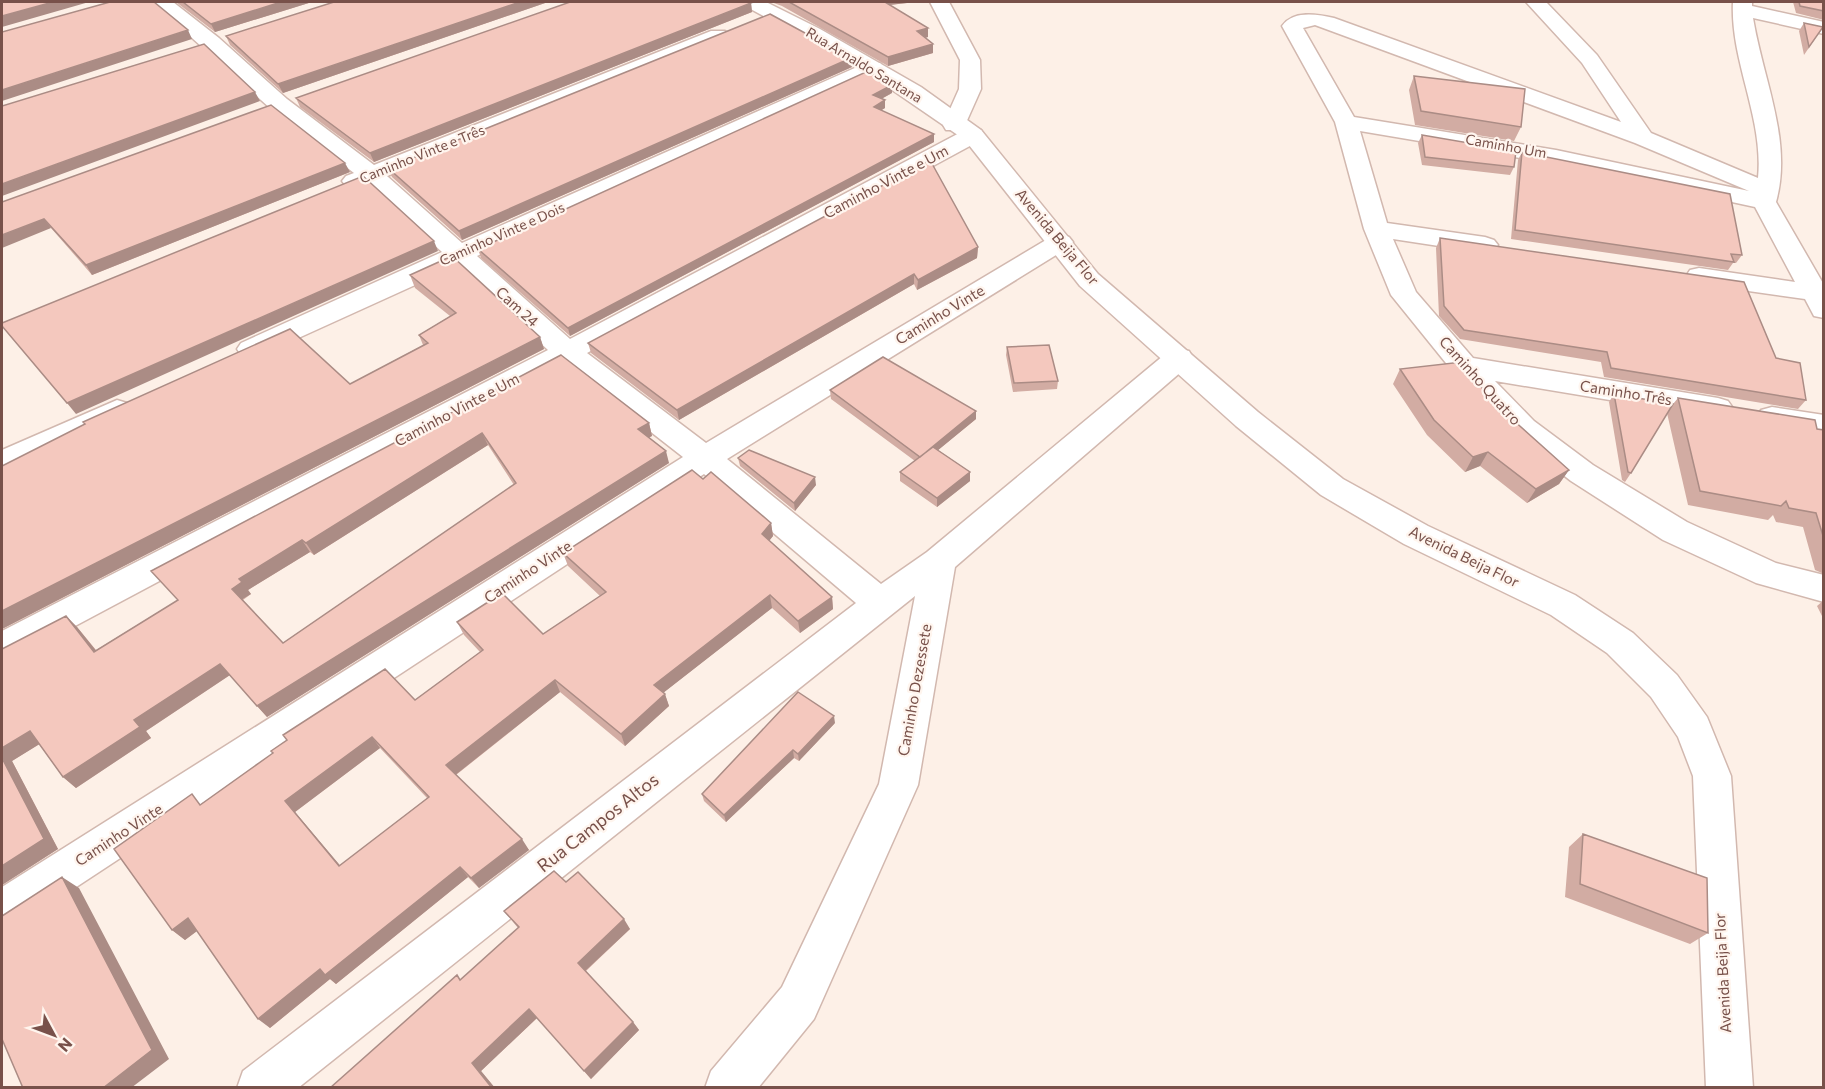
<svg xmlns="http://www.w3.org/2000/svg" width="1825" height="1089" viewBox="0 0 1825 1089" font-family="Commissioner,sans-serif">
<style>
.lines{fill:none;stroke-linecap:round;stroke-linejoin:round}
.minor-casing{stroke:#d2b8af;stroke-width:3}
.tertiary-casing{stroke:#d2b8af;stroke-width:3}
.minor{fill:#fff;fill-rule:evenodd}
.tertiary{fill:#fff;fill-rule:evenodd}
.wall{fill:#d2aca3;fill-rule:evenodd}
.shaded-wall{fill:#ab8c85}
.building{fill:#f4c8be;stroke:#ab8c85;stroke-width:1.5;fill-rule:evenodd}
.labels{text-anchor:middle;stroke-width:4.5;stroke-linejoin:round;paint-order:stroke}
.far-street-label{font-size:14px;fill:#78514a;stroke:#fff5ee}
.street-label{font-size:15px;fill:#78514a;stroke:#fff5ee}
.near-street-label{font-size:18px;fill:#78514a;stroke:#fff5ee}
</style>
<rect width="100%" height="100%" fill="#fdf0e7"/>
<g class="lines">
<defs>
<path id="minor" d="M 152,2 L 173,2 L 219,38 L 287,99 L 374,165 L 711,31 L 725,31 L 728,35 L 725,39 L 387,176 L 462,243 L 866,63 L 880,63 L 883,67 L 880,71 L 477,256 L 570,339 L 965,130 L 981,130 L 984,135 L 981,140 L 587,353 L 706,443 L 1051,237 L 1060,234 L 1069,237 L 1073,242 L 1069,247 L 727,459 L 881,584 L 927,552 L 1169,351 L 1179,349 L 1189,351 L 1193,358 L 1189,365 L 955,567 L 918,785 L 814,1019 L 758,1088 L 705,1088 L 711,1071 L 782,987 L 879,784 L 915,596 L 298,1088 L 237,1088 L 243,1071 L 856,603 L 704,474 L 17,926 L 2,932 L 2,887 L 683,457 L 565,365 L 15,658 L 2,663 L 2,631 L 548,350 L 457,266 L 261,355 L 251,358 L 241,355 L 237,349 L 241,343 L 442,252 L 368,184 L 354,188 L 346,186 L 342,181 L 346,176 L 354,173 L 271,109 Z
M 930,2 L 949,2 L 980,60 L 981,89 L 965,125 L 962,130 L 946,130 L 943,125 L 959,89 L 960,60 Z
M 1526,2 L 1546,2 L 1597,55 L 1651,133 L 1758,178 C 1764,118 1730,61 1733,2 L 1752,2 L 1752,6 L 1824,22 L 1824,34 L 1753,18 C 1763,80 1793,141 1776,202 L 1824,285 L 1824,318 L 1814,316 L 1805,299 L 1699,284 L 1690,282 L 1686,276 L 1690,270 L 1699,268 L 1795,282 L 1755,207 L 1556,164 L 1360,131 L 1387,223 L 1485,237 L 1494,240 L 1498,245 L 1494,250 L 1485,253 L 1393,239 L 1416,292 L 1473,358 L 1718,398 L 1728,401 L 1733,408 L 1728,415 L 1718,418 L 1495,381 L 1534,421 L 1593,465 L 1687,522 L 1776,563 L 1824,575 L 1824,602 L 1756,583 L 1663,540 L 1571,481 L 1512,435 L 1454,373 L 1391,295 L 1364,229 L 1335,122 L 1282,26 C 1293,10 1317,14 1334,18 L 1621,122 L 1582,63 ZM 1315,25 L 1635,143 L 1749,191 L 1556,150 L 1354,117 L 1303,28 Z
M 117,400 L 127,403 L 132,410 L 127,417 L 2,473 L 2,450 Z
M 1772,407 L 1824,415 L 1824,436 L 1761,424 L 1757,417 L 1761,410 Z"/>
<path id="tertiary" d="M 742,2 L 766,2 L 820,29 L 921,87 L 981,130 L 1098,274 L 1258,412 L 1343,479 L 1428,526 L 1575,595 L 1633,633 L 1677,675 L 1707,717 L 1731,776 L 1753,1088 L 1706,1088 L 1693,776 L 1678,737 L 1651,697 L 1607,653 L 1551,615 L 1404,544 L 1321,495 L 1236,426 L 1080,286 L 965,140 L 866,72 L 745,6 Z"/>
</defs>
<!-- minor casing -->
<use href="#minor" class="minor-casing"/>
<!-- tertiary casing -->
<use href="#tertiary" class="tertiary-casing"/>
<!-- minor -->
<use href="#minor" class="minor"/>
<!-- tertiary -->
<use href="#tertiary" class="tertiary"/>
</g>
<!-- wall -->
<path class="wall" d="M 176,2 L 312,2 L 215,32 Z
M 334,2 L 548,2 L 283,93 L 230,45 L 226,36 Z
M 771,2 L 916,2 L 890,5 L 928,37 L 925,38 L 933,53 L 888,66 L 782,6 Z
M 1793,2 L 1824,2 L 1824,20 L 1796,13 Z
M 751,3 L 752,12 L 374,162 L 300,107 L 296,98 Z
M 1804,23 L 1823,27 L 1804,55 L 1799,31 Z
M 851,58 L 852,67 L 462,240 L 392,177 L 388,168 Z
M 1414,76 L 1521,127 L 1514,141 L 1415,125 L 1409,90 Z
M 892,93 L 881,99 L 885,108 L 881,110 L 934,142 L 570,336 L 481,258 L 478,249 Z
M 1422,135 L 1514,167 L 1510,175 L 1422,165 L 1418,143 Z
M 1522,152 L 1742,255 L 1736,263 L 1733,263 L 1728,270 L 1511,239 L 1518,160 Z
M 350,172 L 92,275 L 51,228 L 2,202 Z
M 1440,238 L 1776,358 L 1806,400 L 1798,409 L 1604,377 L 1601,362 L 1460,339 L 1439,316 L 1436,248 Z
M 978,247 L 977,258 L 917,290 L 914,284 L 679,420 L 591,353 L 588,343 Z
M 410,275 L 540,337 L 544,349 L 2,629 L 2,466 L 350,384 L 423,345 L 419,335 L 450,316 L 415,288 Z
M 1007,347 L 1058,381 L 1057,389 L 1013,392 L 1006,355 Z
M 561,355 L 649,423 L 652,436 L 649,437 L 669,463 L 267,717 L 230,675 L 146,731 L 151,738 L 76,788 L 63,777 L 39,744 L 12,761 L 58,849 L 2,885 L 2,649 L 66,616 L 77,627 L 96,650 L 178,600 ZM 488,445 L 514,485 L 283,643 L 243,600 L 251,594 L 248,590 L 310,552 L 314,555 Z
M 1400,369 L 1493,402 L 1569,470 L 1559,484 L 1527,503 L 1480,466 L 1465,472 L 1427,435 L 1393,384 Z
M 830,390 L 976,411 L 976,419 L 938,450 L 970,472 L 970,481 L 937,507 L 900,481 L 900,472 L 915,461 L 831,399 Z
M 1614,394 L 1673,404 L 1678,398 L 1824,430 L 1824,574 L 1815,570 L 1803,527 L 1776,522 L 1773,515 L 1768,520 L 1688,505 L 1667,413 L 1631,473 L 1625,482 L 1622,480 L 1609,402 Z
M 738,458 L 816,485 L 795,511 L 740,466 Z
M 703,479 L 771,523 L 773,536 L 769,541 L 832,597 L 833,609 L 800,633 L 772,608 L 664,692 L 669,706 L 625,746 L 560,692 L 456,775 L 529,850 L 479,888 L 468,877 L 336,984 L 330,979 L 270,1028 L 197,931 L 185,940 L 172,930 L 202,803 L 415,700 L 480,652 L 464,635 L 457,622 L 543,634 L 600,596 L 568,566 L 563,553 ZM 380,748 L 427,798 L 340,866 L 295,812 Z
M 1824,600 L 1824,620 L 1817,606 Z
M 835,723 L 799,761 L 794,758 L 726,822 L 704,801 L 702,794 Z
M 1583,834 L 1708,933 L 1690,944 L 1565,897 L 1569,847 Z
M 566,882 L 630,929 L 586,971 L 633,1022 L 639,1030 L 591,1079 L 537,1018 L 481,1071 L 495,1088 L 330,1088 L 461,980 L 518,928 L 504,911 Z"/>
<!-- shaded-wall -->
<path class="shaded-wall" d="M 53,2 L 89,2 L 2,27 L 2,16 Z
M 281,2 L 312,2 L 215,32 L 211,24 Z
M 520,2 L 548,2 L 283,93 L 278,84 Z
M 878,2 L 916,2 L 879,6 Z
M 751,3 L 752,12 L 374,162 L 370,153 Z
M 928,28 L 928,37 L 917,40 L 917,31 Z
M 188,30 L 192,39 L 2,101 L 2,90 Z
M 933,44 L 933,53 L 888,66 L 888,57 Z
M 851,58 L 852,67 L 462,240 L 459,231 Z
M 892,85 L 892,93 L 874,103 L 873,95 Z
M 255,92 L 260,101 L 2,196 L 2,184 Z
M 885,100 L 885,108 L 874,115 L 874,107 Z
M 934,134 L 934,142 L 570,336 L 568,328 Z
M 345,163 L 350,172 L 92,275 L 86,265 Z
M 44,219 L 51,228 L 2,248 L 2,235 Z
M 434,241 L 438,251 L 76,414 L 67,403 Z
M 978,247 L 977,258 L 917,290 L 918,280 Z
M 914,274 L 914,284 L 679,420 L 677,410 Z
M 540,337 L 544,349 L 2,629 L 2,611 Z
M 976,411 L 976,419 L 920,465 L 920,457 Z
M 649,423 L 652,436 L 642,441 L 638,429 Z
M 482,433 L 488,445 L 314,555 L 306,543 Z
M 666,451 L 669,463 L 267,717 L 257,706 Z
M 1488,452 L 1480,466 L 1465,472 L 1473,457 Z
M 1569,470 L 1559,484 L 1527,503 L 1536,489 Z
M 970,472 L 970,481 L 937,507 L 937,498 Z
M 815,477 L 816,485 L 795,511 L 794,503 Z
M 771,523 L 773,536 L 764,547 L 762,534 Z
M 302,540 L 310,552 L 248,590 L 251,594 L 241,600 L 232,589 L 239,579 Z
M 770,595 L 772,608 L 658,697 L 654,685 Z
M 832,597 L 833,609 L 800,633 L 798,621 Z
M 66,616 L 77,627 L 106,663 L 94,652 Z
M 220,664 L 230,675 L 146,731 L 151,738 L 76,788 L 63,777 L 134,720 Z
M 555,680 L 560,692 L 454,776 L 446,765 Z
M 665,694 L 669,706 L 625,746 L 621,734 Z
M 834,716 L 835,723 L 799,761 L 798,754 Z
M 30,731 L 43,742 L 12,761 L 58,849 L 2,885 L 2,748 Z
M 372,737 L 380,748 L 295,812 L 349,876 L 339,866 L 285,801 Z
M 793,750 L 794,758 L 726,822 L 724,815 Z
M 522,839 L 529,850 L 479,888 L 471,878 Z
M 460,867 L 468,877 L 336,984 L 330,979 L 270,1028 L 258,1019 L 320,969 Z
M 62,877 L 79,888 L 169,1059 L 131,1088 L 103,1088 Z
M 188,918 L 201,928 L 185,940 L 172,930 Z
M 624,919 L 630,929 L 584,972 L 578,963 Z
M 529,1009 L 537,1018 L 481,1071 L 495,1088 L 492,1088 L 472,1063 Z
M 633,1022 L 639,1030 L 591,1079 L 584,1071 Z"/>
<!-- building -->
<path class="building" d="M 2,2 L 53,2 L 2,16 Z
M 110,2 L 154,2 L 188,30 L 2,90 L 2,32 Z
M 183,2 L 281,2 L 211,24 Z
M 334,2 L 520,2 L 278,84 L 226,36 Z
M 570,2 L 747,2 L 751,3 L 370,153 L 296,98 Z
M 789,2 L 885,2 L 928,28 L 917,31 L 933,44 L 888,57 Z
M 1799,2 L 1824,2 L 1824,11 L 1800,6 Z
M 770,14 L 851,58 L 459,231 L 388,168 Z
M 1804,23 L 1823,27 L 1809,47 Z
M 204,44 L 255,92 L 2,184 L 2,106 Z
M 868,71 L 892,85 L 873,95 L 885,100 L 874,107 L 934,134 L 568,328 L 478,249 Z
M 1414,76 L 1525,89 L 1521,127 L 1421,111 Z
M 271,105 L 345,163 L 86,265 L 44,219 L 2,235 L 2,202 Z
M 1422,135 L 1516,151 L 1514,167 L 1425,157 Z
M 1522,152 L 1730,194 L 1742,255 L 1731,254 L 1734,262 L 1515,230 Z
M 930,160 L 978,247 L 918,280 L 914,274 L 677,410 L 588,343 Z
M 363,176 L 434,241 L 67,403 L 2,326 L 2,323 Z
M 1440,238 L 1744,282 L 1776,358 L 1800,363 L 1806,400 L 1611,368 L 1607,352 L 1464,330 L 1444,306 Z
M 452,256 L 540,337 L 2,611 L 2,466 L 85,424 L 83,422 L 290,329 L 350,384 L 428,343 L 419,335 L 456,313 L 410,275 Z
M 1049,345 L 1058,381 L 1014,383 L 1007,347 Z
M 561,355 L 649,423 L 638,429 L 666,451 L 257,706 L 220,664 L 134,720 L 140,727 L 63,777 L 30,731 L 2,748 L 2,649 L 66,616 L 94,652 L 178,600 L 151,571 ZM 482,433 L 516,483 L 283,643 L 232,589 L 242,582 L 239,579 L 302,540 L 306,543 Z
M 883,357 L 976,411 L 920,457 L 830,390 Z
M 1462,362 L 1493,402 L 1569,470 L 1536,489 L 1488,452 L 1473,457 L 1434,420 L 1400,369 Z
M 1614,394 L 1673,404 L 1631,473 L 1628,472 Z
M 1678,398 L 1815,420 L 1817,429 L 1824,430 L 1824,539 L 1816,513 L 1789,508 L 1786,501 L 1781,506 L 1700,491 Z
M 933,447 L 970,472 L 937,498 L 900,472 Z
M 749,450 L 815,477 L 794,503 L 738,458 Z
M 692,470 L 703,479 L 711,472 L 771,523 L 762,534 L 832,597 L 798,621 L 770,595 L 654,685 L 665,694 L 621,734 L 555,680 L 446,765 L 522,839 L 471,878 L 460,867 L 325,975 L 320,969 L 258,1019 L 188,918 L 172,930 L 114,849 L 192,794 L 200,805 L 273,753 L 271,751 L 287,740 L 283,735 L 385,669 L 415,700 L 483,650 L 457,622 L 502,593 L 543,634 L 606,592 L 563,553 ZM 372,737 L 429,797 L 339,866 L 285,801 Z
M 798,692 L 834,716 L 798,754 L 793,750 L 724,815 L 702,794 Z
M 2,758 L 44,839 L 2,866 Z
M 1583,834 L 1707,878 L 1708,933 L 1580,884 Z
M 554,871 L 566,882 L 578,872 L 624,919 L 578,963 L 633,1022 L 584,1071 L 529,1009 L 472,1063 L 492,1088 L 330,1088 L 457,975 L 460,980 L 519,927 L 504,911 Z
M 62,877 L 152,1050 L 103,1088 L 23,1088 L 2,1039 L 2,916 Z"/>
<g class="labels">
<!-- far-street labels -->
<g class="far-street-label">
<text transform="translate(864 65) rotate(31)" y="5">Rua Arnaldo Santana</text>
<text transform="translate(1506 146) rotate(10)" y="5">Caminho Um</text>
<text transform="translate(422 154) rotate(-22)" y="5">Caminho Vinte e Três</text>
<text transform="translate(502 234) rotate(-24)" y="5">Caminho Vinte e Dois</text>
</g>
<!-- street labels -->
<g class="street-label">
<text transform="translate(886 182) rotate(-28)" y="5">Caminho Vinte e Um</text>
<text transform="translate(1057 237) rotate(50)" y="5">Avenida Beija Flor</text>
<text transform="translate(517 307) rotate(42)" y="5">Cam 24</text>
<text transform="translate(940 315) rotate(-31)" y="5">Caminho Vinte</text>
<text transform="translate(1480 381) rotate(48)" y="5">Caminho Quatro</text>
<text transform="translate(1626 393) rotate(9)" y="5">Caminho Três</text>
<text transform="translate(457 410) rotate(-28)" y="5">Caminho Vinte e Um</text>
<text transform="translate(1464 557) rotate(26)" y="5">Avenida Beija Flor</text>
<text transform="translate(528 572) rotate(-33)" y="5">Caminho Vinte</text>
<text transform="translate(915 690) rotate(-80)" y="5">Caminho Dezessete</text>
<text transform="translate(119 835) rotate(-33)" y="5">Caminho Vinte</text>
<text transform="translate(1723 973) rotate(-93)" y="5">Avenida Beija Flor</text>
</g>
<!-- near-street labels -->
<g class="near-street-label">
<text transform="translate(598 823) rotate(-38)" y="6">Rua Campos Altos</text>
</g>
</g>
<!-- border -->
<rect width="1825" height="1089" fill="none" stroke="#78514a" stroke-width="6"/>
<!-- north arrow -->
<g transform="translate(54 1035) rotate(131)" stroke="#fff5ee" stroke-width="4.5" paint-order="stroke">
<path d="M0-4.5L10 22L0 15L-10 22Z" fill="#78514a"/>
<text y="-9" font-size="16" font-weight="bold" text-anchor="middle" fill="#78514a">N</text>
</g>
</svg>
